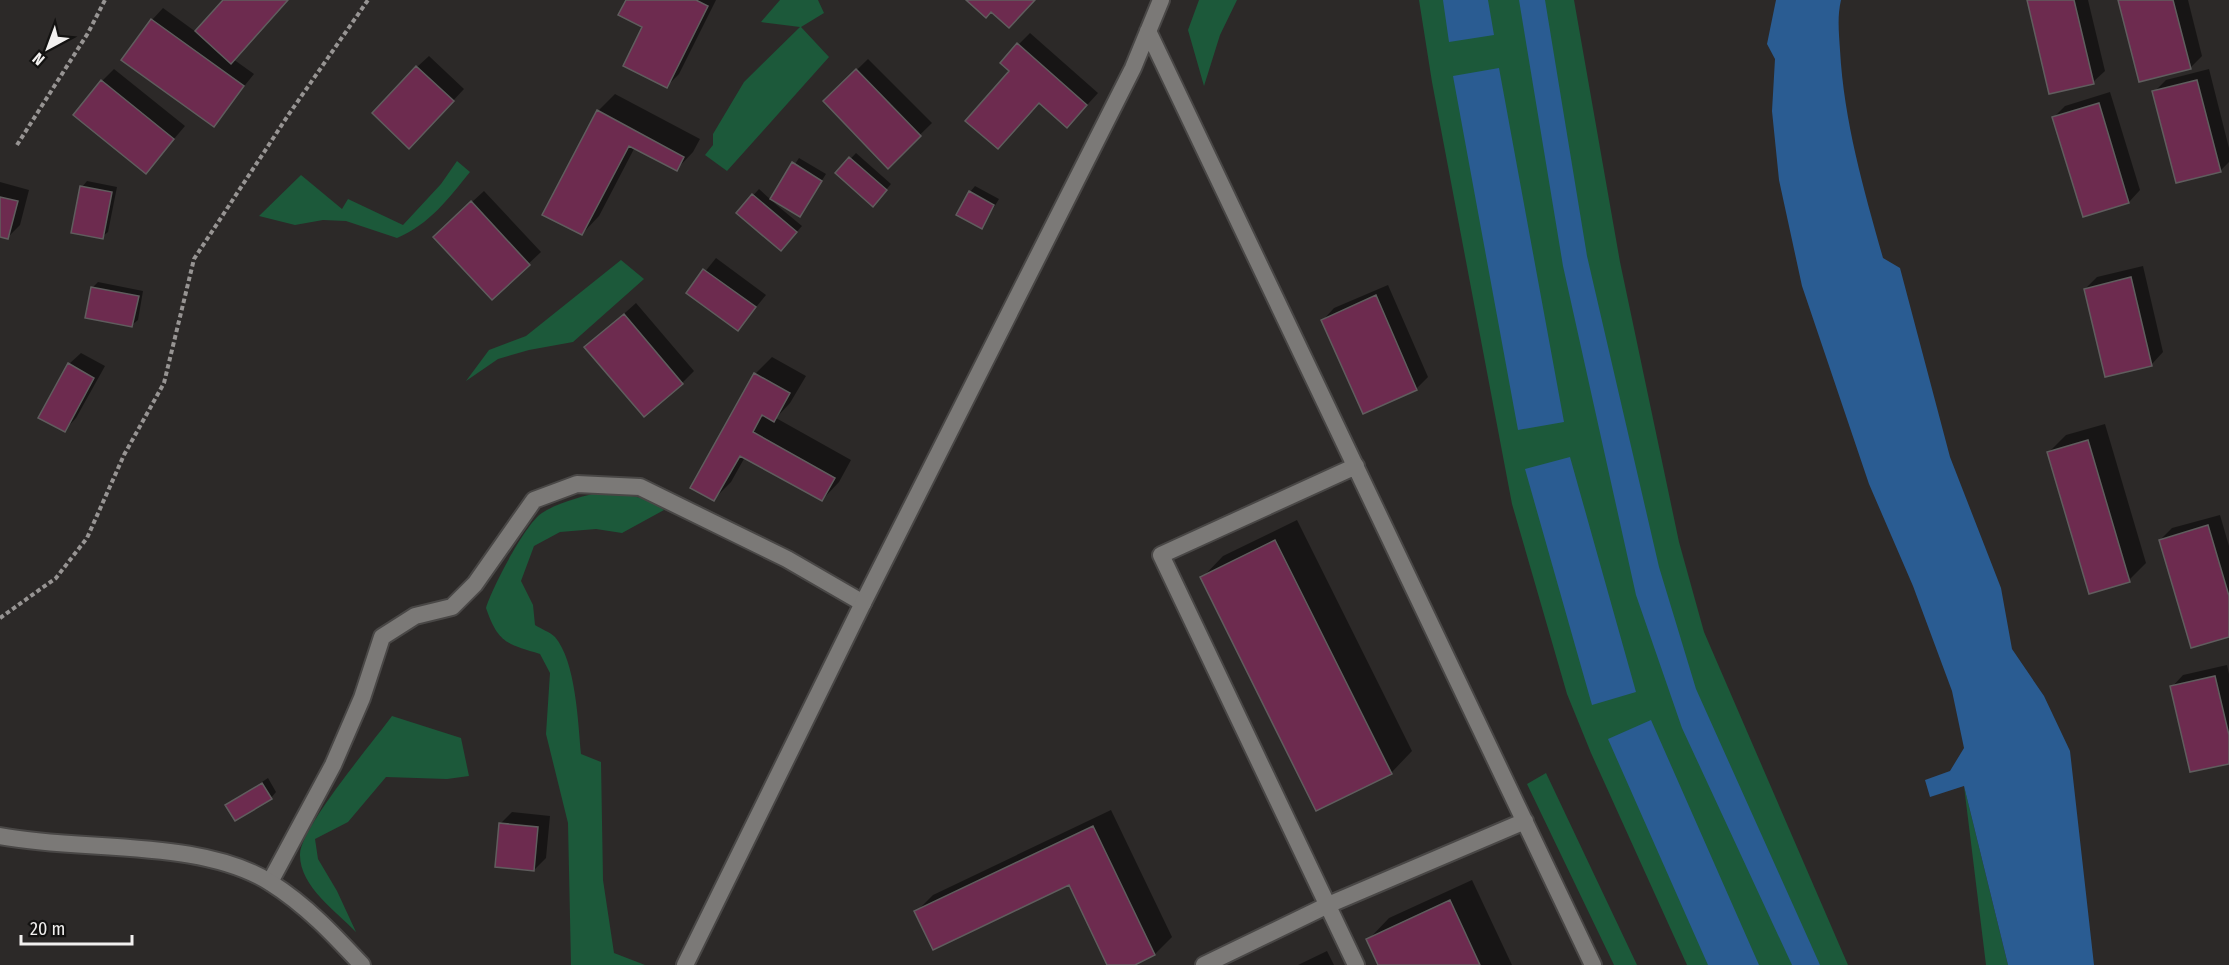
<svg xmlns="http://www.w3.org/2000/svg" width="2229" height="965" viewBox="0 0 2229 965" font-family="'Fira Sans Condensed',sans-serif">
<style>
.green{fill:#1c593a}
.water{fill:#2a5c92}
.shadow{fill:#0007}
.building{fill:#6d2b4f;stroke:#605d5e;stroke-width:1.5}
.lines{fill:none;stroke-linecap:round;stroke-linejoin:round}
.service-casing{stroke:#494746;stroke-width:20}
.minor-casing{stroke:#494746;stroke-width:20}
.path{stroke:#979493;stroke-width:4;stroke-dasharray:4.5 3;stroke-linecap:butt}
.service{stroke:#7b7977;stroke-width:16}
.minor{stroke:#7b7977;stroke-width:16}
</style>
<rect width="100%" height="100%" fill="#2c2928"/>
<!-- green -->
<path class="green" d="M 780,0 L 818,0 L 824,13 L 801,27 L 829,57 L 727,171 L 705,155 L 713,145 L 713,134 L 744,82 L 800,27 L 761,22 Z
M 1199,0 L 1237,0 L 1220,35 L 1204,86 L 1188,30 Z
M 1419,0 L 1574,0 L 1620,262 L 1679,542 L 1704,632 L 1848,965 L 1687,965 L 1591,753 L 1567,694 L 1512,504 L 1432,82 Z
M 457,161 L 470,172 C 448,199 430,224 397,238 L 346,221 L 323,220 L 295,225 L 259,216 L 301,175 L 342,209 L 348,199 L 403,225 L 441,184 Z
M 621,260 L 644,279 L 573,342 L 529,350 L 498,359 L 466,381 L 489,350 L 526,336 Z
M 603,491 L 648,499 L 664,510 L 622,533 L 596,529 L 560,532 L 534,546 L 521,581 L 533,605 L 535,625 C 541,629 550,632 555,637 C 576,662 578,722 581,754 L 601,762 L 603,880 L 614,953 L 645,965 L 571,965 L 568,823 L 546,734 L 550,673 L 540,654 C 507,644 498,643 486,608 C 492,588 525,524 542,513 C 561,501 582,497 603,491 Z
M 392,716 L 461,738 L 469,776 L 447,779 L 386,777 L 348,822 L 315,839 L 318,859 L 337,891 L 356,932 C 337,912 299,886 300,854 C 301,827 373,742 392,716 Z
M 1546,773 L 1637,965 L 1614,965 L 1527,784 Z
M 1964,786 L 2008,965 L 1986,965 Z"/>
<!-- water -->
<path class="water" d="M 1443,0 L 1488,0 L 1494,35 L 1449,42 Z
M 1519,0 L 1545,0 L 1587,256 L 1659,567 L 1696,689 L 1820,965 L 1792,965 L 1682,728 L 1636,595 L 1563,266 Z
M 1776,0 L 1841,0 C 1837,17 1839,33 1840,50 C 1844,122 1864,190 1883,258 L 1900,268 L 1950,457 L 2001,588 L 2012,649 L 2044,696 L 2070,751 L 2094,965 L 2008,965 L 1964,786 L 1930,797 L 1925,780 L 1950,771 L 1964,748 L 1952,691 L 1913,586 L 1869,484 L 1802,286 L 1779,180 L 1772,111 L 1775,59 L 1767,44 Z
M 1499,68 L 1564,422 L 1518,430 L 1453,76 Z
M 1570,457 L 1636,692 L 1592,705 L 1525,469 Z
M 1651,720 L 1759,965 L 1708,965 L 1608,739 Z"/>
<!-- shadow -->
<path class="shadow" d="M 225,0 L 287,0 L 233,59 L 254,74 L 213,125 L 152,20 L 163,8 L 196,32 Z
M 627,0 L 716,0 L 679,74 L 667,86 L 644,27 Z
M 2028,0 L 2088,0 L 2105,71 L 2093,82 Z
M 2119,0 L 2188,0 L 2202,56 L 2191,67 Z
M 1030,33 L 1098,93 L 1079,114 L 1039,102 L 1011,71 L 1018,45 Z
M 429,56 L 464,89 L 421,135 L 417,67 Z
M 868,59 L 932,123 L 888,166 L 825,101 Z
M 114,69 L 185,126 L 146,172 L 102,81 Z
M 2209,69 L 2229,148 L 2229,162 L 2220,171 L 2154,92 L 2166,80 Z
M 2110,92 L 2140,190 L 2129,202 L 2084,215 L 2054,117 L 2065,106 Z
M 615,94 L 700,139 L 693,152 L 676,170 L 635,147 L 599,216 L 582,234 L 598,111 Z
M 856,153 L 891,184 L 878,199 L 837,173 Z
M 799,158 L 826,174 L 800,215 L 773,202 L 802,226 L 787,243 L 738,212 L 759,189 L 771,200 Z
M 87,181 L 117,187 L 108,232 L 102,237 L 82,187 Z
M 0,182 L 29,190 L 20,225 L 8,237 L 0,235 Z
M 975,186 L 999,199 L 982,227 L 970,192 Z
M 484,191 L 541,252 L 492,298 L 447,225 Z
M 716,258 L 766,295 L 738,329 L 688,293 Z
M 2143,266 L 2163,352 L 2152,364 L 2106,375 L 2085,289 L 2097,277 Z
M 98,282 L 143,291 L 138,320 L 132,325 L 92,288 Z
M 1388,285 L 1428,377 L 1417,388 L 1364,412 L 1323,320 L 1334,308 Z
M 636,303 L 694,371 L 682,383 L 587,347 Z
M 81,353 L 105,366 L 76,418 L 65,430 L 69,364 Z
M 772,357 L 806,376 L 790,403 L 776,418 L 851,460 L 839,482 L 822,500 L 745,457 L 731,482 L 714,499 L 755,374 Z
M 2105,424 L 2146,563 L 2129,580 L 2049,452 L 2066,435 Z
M 2220,515 L 2229,546 L 2229,636 L 2160,540 L 2172,528 Z
M 1297,520 L 1412,751 L 1391,773 L 1202,578 L 1223,556 Z
M 2227,665 L 2229,674 L 2229,762 L 2172,687 L 2183,675 Z
M 268,778 L 276,792 L 271,798 L 227,805 Z
M 1111,810 L 1172,937 L 1155,954 L 1131,965 L 1109,965 L 1070,883 L 916,912 L 933,895 Z
M 512,812 L 550,816 L 546,858 L 534,870 L 500,824 Z
M 1472,880 L 1512,965 L 1380,965 L 1368,940 L 1389,918 Z
M 1327,951 L 1334,965 L 1298,965 Z"/>
<!-- building -->
<path class="building" d="M 223,0 L 288,0 L 231,64 L 195,31 Z
M 626,0 L 696,0 L 708,6 L 667,88 L 623,66 L 642,27 L 618,15 Z
M 966,0 L 1035,0 L 1009,28 L 991,12 L 986,18 Z
M 2027,0 L 2074,0 L 2094,84 L 2049,94 Z
M 2118,0 L 2173,0 L 2191,69 L 2139,82 Z
M 151,19 L 244,86 L 214,127 L 121,60 Z
M 1017,43 L 1087,105 L 1067,128 L 1039,103 L 998,149 L 965,121 L 1009,71 L 1000,63 Z
M 416,66 L 454,101 L 409,149 L 372,113 Z
M 856,69 L 921,136 L 888,169 L 823,101 Z
M 101,80 L 174,139 L 146,174 L 73,115 Z
M 2197,80 L 2221,172 L 2176,183 L 2152,91 Z
M 2099,103 L 2129,203 L 2083,217 L 2052,117 Z
M 597,110 L 684,157 L 677,171 L 629,146 L 582,235 L 542,215 Z
M 849,157 L 887,190 L 873,207 L 835,173 Z
M 792,162 L 822,181 L 800,217 L 770,199 Z
M 80,186 L 112,192 L 103,239 L 71,233 Z
M 969,191 L 994,205 L 982,229 L 956,215 Z
M 752,194 L 797,232 L 781,251 L 736,213 Z
M 0,197 L 18,201 L 8,239 L 0,237 Z
M 471,201 L 530,265 L 492,300 L 433,237 Z
M 703,269 L 756,307 L 738,331 L 686,293 Z
M 2131,277 L 2152,366 L 2105,377 L 2084,289 Z
M 91,287 L 139,296 L 132,327 L 85,318 Z
M 1376,295 L 1417,390 L 1363,414 L 1321,320 Z
M 624,314 L 683,384 L 644,417 L 584,347 Z
M 68,363 L 94,378 L 65,432 L 38,418 Z
M 754,373 L 790,393 L 774,422 L 762,415 L 753,432 L 835,478 L 822,501 L 740,456 L 714,501 L 690,488 Z
M 2088,440 L 2130,582 L 2089,594 L 2047,452 Z
M 2208,525 L 2229,596 L 2229,637 L 2191,648 L 2159,540 Z
M 1275,540 L 1392,774 L 1316,811 L 1200,577 Z
M 2215,676 L 2229,735 L 2229,764 L 2190,772 L 2170,686 Z
M 262,783 L 272,799 L 235,821 L 225,805 Z
M 499,823 L 538,827 L 534,871 L 495,867 Z
M 1093,826 L 1155,955 L 1135,965 L 1107,965 L 1069,885 L 933,950 L 914,911 Z
M 1450,900 L 1480,965 L 1378,965 L 1366,939 Z"/>
<g class="lines">
<defs>
<path id="service" d="M 270,882 L 333,765 L 362,698 L 382,637 L 415,616 L 452,607 L 475,584 L 534,500 L 577,484 L 640,487 L 787,559 L 863,603"/>
<path id="minor" d="M 1148,31 L 1593,965
M 1356,466 L 1161,555 L 1356,965
M 0,836 C 82,852 201,838 271,883 C 306,905 334,935 362,965
M 685,965 L 863,603 L 1133,68 L 1161,0
M 1204,965 L 1328,905 L 1525,821"/>
</defs>
<!-- service casing -->
<use href="#service" class="service-casing"/>
<!-- minor casing -->
<use href="#minor" class="minor-casing"/>
<!-- path -->
<path class="path" d="M 17,145 L 88,33 L 105,0
M 0,618 L 56,578 L 87,538 L 124,455 L 164,383 L 194,259 L 289,114 L 368,0"/>
<!-- service -->
<use href="#service" class="service"/>
<!-- minor -->
<use href="#minor" class="minor"/>
</g>
<!-- north arrow -->
<g transform="translate(48 48) rotate(221)" stroke="#131211" stroke-width="4.5" paint-order="stroke">
<path d="M0-4.5L10 22L0 15L-10 22Z" fill="#f2f0ef"/>
<text y="-9" font-size="16" font-weight="bold" text-anchor="middle" fill="#f2f0ef">N</text>
</g>
<!-- scale -->
<path d="M21 935v9h111v-9" fill="none" stroke="#f2f0ef" stroke-width="3"/>
<text x="30" y="935" font-size="18" fill="#f2f0ef" stroke="#131211" stroke-width="4.5" paint-order="stroke">20 m</text>
</svg>
